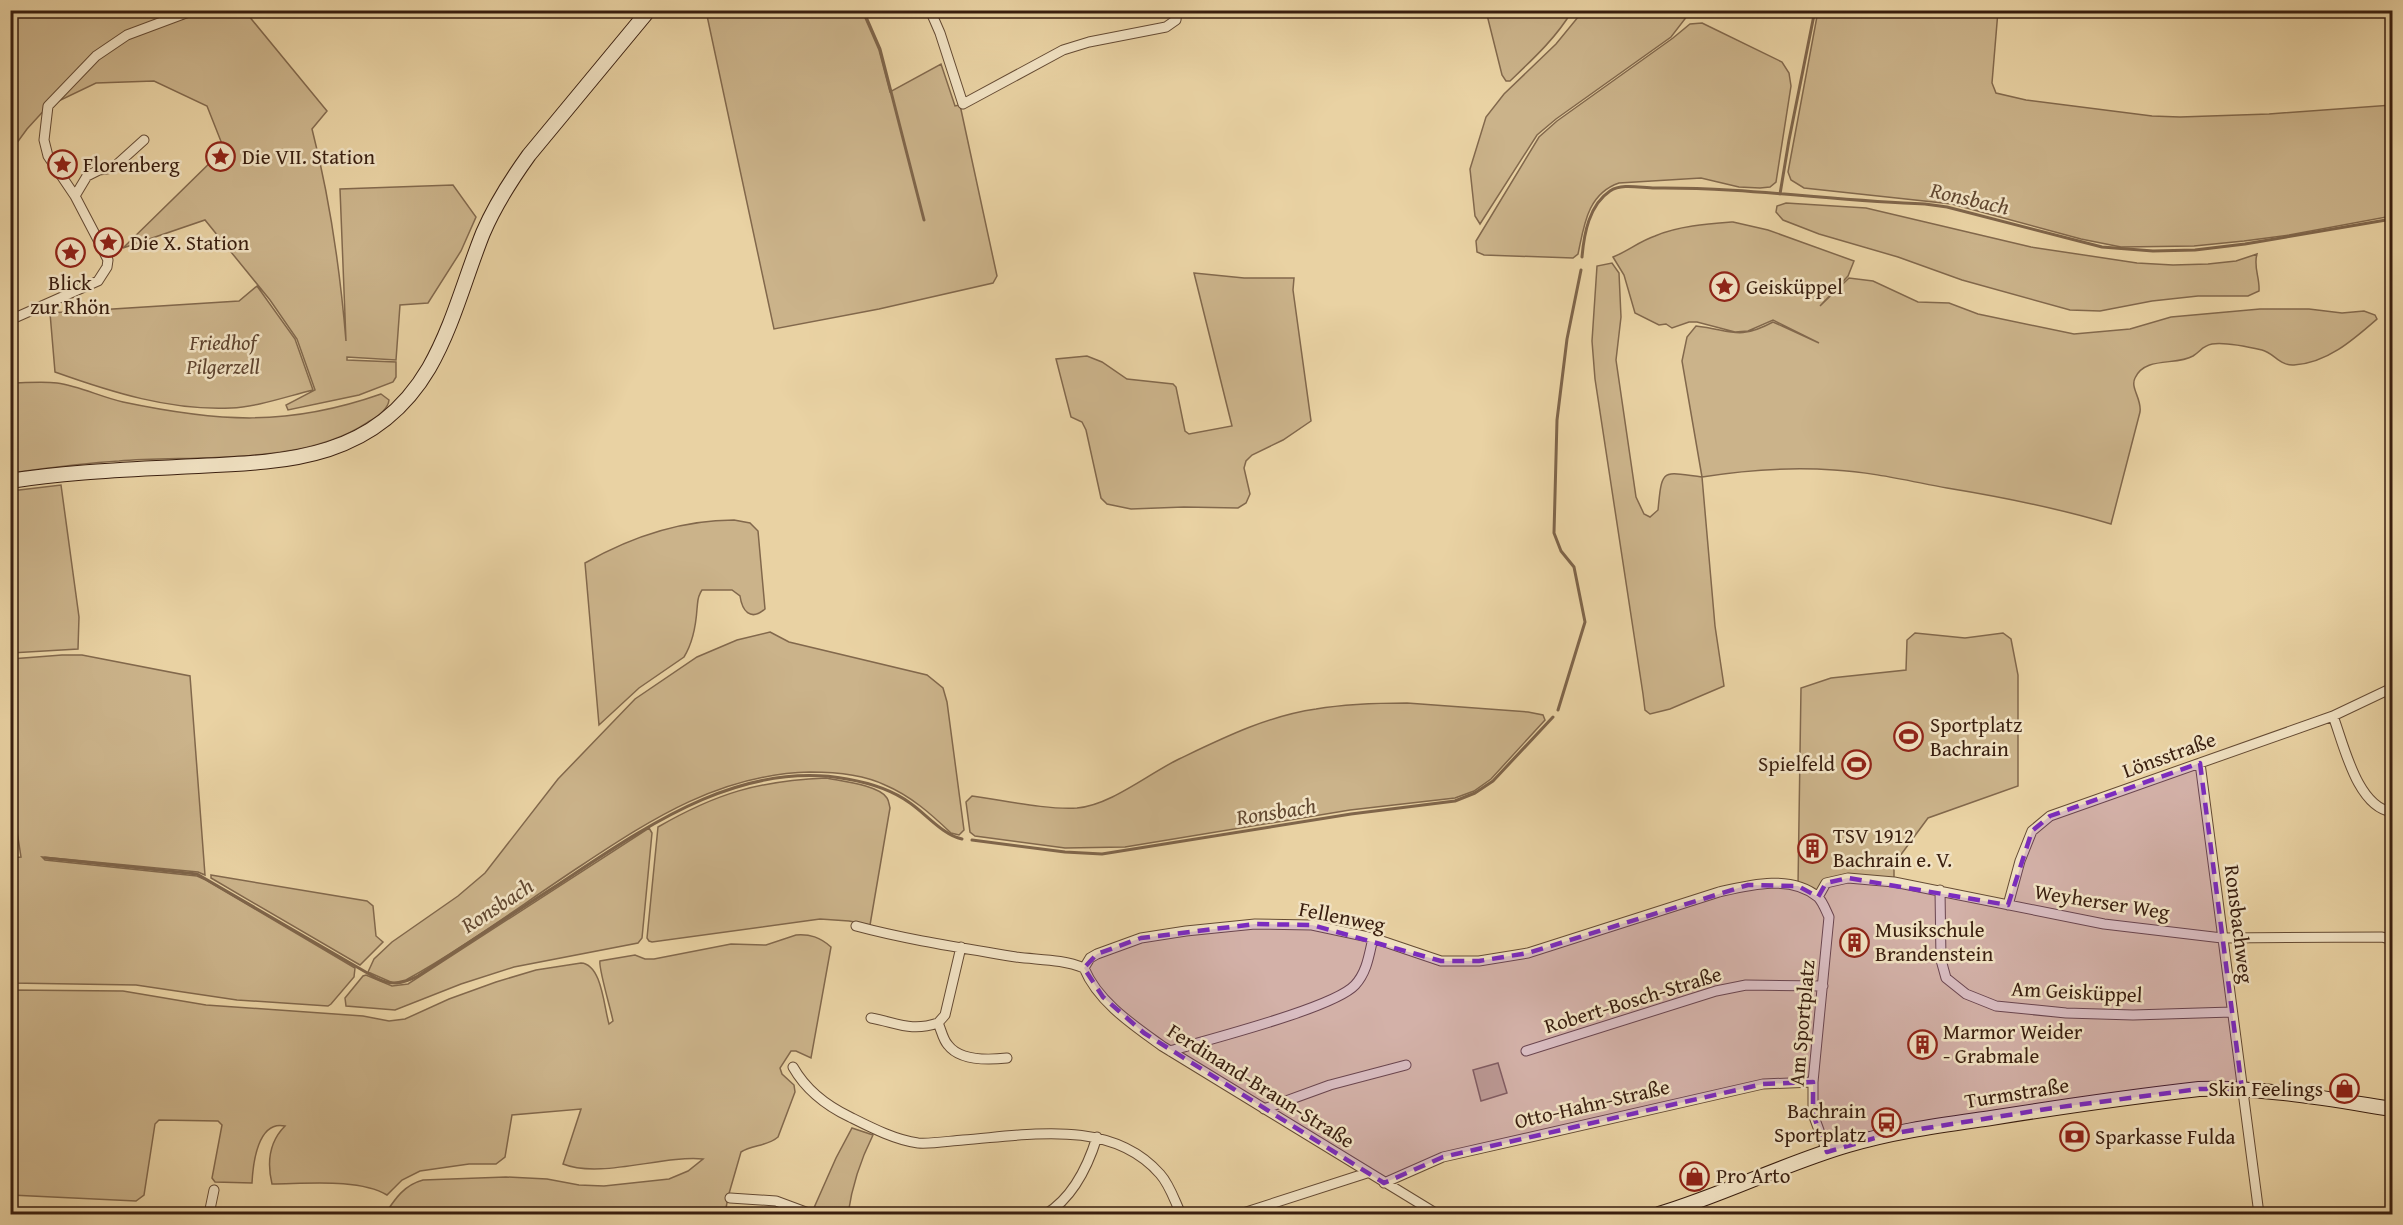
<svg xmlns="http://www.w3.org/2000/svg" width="2403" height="1225" viewBox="0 0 2403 1225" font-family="'Gentium Book Plus',serif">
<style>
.green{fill:#cbb38a;stroke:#82684c;stroke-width:1.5}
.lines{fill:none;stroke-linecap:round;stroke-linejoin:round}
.stream{stroke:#7f654a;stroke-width:3}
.street-casing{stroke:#654b34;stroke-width:11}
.secondary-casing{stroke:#391e0f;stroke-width:16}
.street{stroke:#f1e2c3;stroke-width:9}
.secondary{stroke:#f1e2c3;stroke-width:14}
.marked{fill:#7b2cbf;fill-opacity:0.2;stroke:#7b2cbf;stroke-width:4.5;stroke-dasharray:12 8;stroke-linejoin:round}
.labels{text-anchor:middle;stroke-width:5;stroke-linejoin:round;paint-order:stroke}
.poi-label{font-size:21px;fill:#391e0f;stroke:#f1e2c3;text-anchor:start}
.park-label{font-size:21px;font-style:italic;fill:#5e432e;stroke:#f1e2c3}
.street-label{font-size:21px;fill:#391e0f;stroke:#f1e2c3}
.water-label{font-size:22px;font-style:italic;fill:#624831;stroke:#f1e2c3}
</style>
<rect width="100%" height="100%" fill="#e9d2a3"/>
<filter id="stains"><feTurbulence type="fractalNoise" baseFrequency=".00333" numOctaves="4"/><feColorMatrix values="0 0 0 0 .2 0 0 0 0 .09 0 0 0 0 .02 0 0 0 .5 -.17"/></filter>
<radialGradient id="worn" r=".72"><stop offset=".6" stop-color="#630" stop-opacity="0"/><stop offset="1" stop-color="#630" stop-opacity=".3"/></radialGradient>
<!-- green -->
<path class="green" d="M 11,11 L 247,11 L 248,15 L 327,111 L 312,129 C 330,199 340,269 346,341 L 340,189 L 453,185 L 476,217 L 461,251 L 428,303 L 400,305 L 396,360 L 347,357 L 347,360 L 396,362 L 396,377 L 393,382 L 359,395 L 288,410 L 286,405 L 315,390 L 297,339 L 270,300 L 205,220 L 123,248 L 224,149 L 207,106 L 154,81 L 96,83 L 48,106 L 27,129 L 11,151 Z
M 706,11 L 862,11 L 879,50 L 890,92 L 941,64 L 955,106 L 960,105 L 997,276 L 993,283 L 879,309 L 774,329 Z
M 1486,11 L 1486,10 L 1572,11 C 1556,38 1533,59 1510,81 L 1506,81 L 1502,75 Z
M 1583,11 L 1691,11 L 1671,37 L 1556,119 L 1537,135 L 1480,224 L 1475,216 L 1470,169 L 1486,117 L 1504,94 L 1556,44 Z
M 1818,11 L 1998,11 L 1992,83 L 1996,93 L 2026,100 L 2152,116 L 2180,117 L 2269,114 L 2392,105 L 2392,216 L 2289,235 L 2244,241 L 2194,246 L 2121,247 L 2081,239 L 1952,204 L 1804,188 L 1791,180 L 1788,172 Z
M 1702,23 L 1782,62 L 1789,73 L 1791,86 L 1776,182 L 1770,187 L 1760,188 L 1739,187 L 1701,178 L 1619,183 C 1587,194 1584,226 1578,254 L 1573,258 L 1484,255 L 1477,252 L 1476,241 L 1539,137 L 1557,121 L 1673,38 L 1690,24 Z
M 1786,203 L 1866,208 L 2031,247 L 2137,263 L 2173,265 L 2208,264 L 2236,261 L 2257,254 C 2253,267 2260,277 2259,291 L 2248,296 L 2198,296 L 2152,301 L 2100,311 L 2070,310 L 1962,280 L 1898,257 L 1819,234 L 1783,220 L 1776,212 L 1777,206 Z
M 1733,222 L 1768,230 L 1854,261 L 1848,276 L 1820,306 L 1849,278 L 1873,281 L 1918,302 L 1949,303 L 1978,314 L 2074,334 L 2130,329 L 2171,317 L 2260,309 L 2309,309 L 2342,313 L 2364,311 L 2375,315 L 2377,319 C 2353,340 2327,363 2294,365 C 2280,366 2274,353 2262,350 C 2249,347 2224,342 2212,344 C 2202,346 2201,351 2193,356 C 2176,366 2145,356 2135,378 C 2130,388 2142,399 2140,412 L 2111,524 C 2057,508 2002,497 1947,488 C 1909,481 1872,472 1834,470 C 1790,467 1746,470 1702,477 L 1715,626 L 1724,686 L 1670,709 L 1650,714 L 1645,710 L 1643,694 L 1595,379 L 1592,341 L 1597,266 L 1612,263 L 1619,273 L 1621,317 L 1616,360 L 1636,497 L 1644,514 L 1650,517 L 1658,510 C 1662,467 1662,472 1702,477 L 1682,361 L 1687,337 L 1696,326 C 1732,330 1737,341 1773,322 L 1819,343 L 1773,320 L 1748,331 L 1735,332 L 1697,322 L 1689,322 L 1672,328 L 1666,324 L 1659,325 L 1635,313 L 1624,275 L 1613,257 C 1628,251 1640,241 1655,236 C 1679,226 1707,224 1733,222 Z
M 1194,273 L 1244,278 L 1294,278 L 1293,290 L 1311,421 L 1283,440 L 1252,455 L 1246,461 L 1244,468 L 1250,494 L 1246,503 L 1238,508 L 1184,507 L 1131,509 L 1107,504 L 1101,498 L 1086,430 L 1082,422 L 1071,417 L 1056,359 L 1087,356 L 1102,362 L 1127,379 L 1173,384 L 1176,387 L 1185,431 L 1189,434 L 1232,426 Z
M 257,286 L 295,339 L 313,390 C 288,396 257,407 231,408 C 171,411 111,392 55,372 L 50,313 L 239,301 Z
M 11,383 C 25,383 42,381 57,383 C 79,386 101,397 123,402 C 218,422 287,427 381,394 L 389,400 C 388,410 377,417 368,422 C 303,466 196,455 119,461 C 83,463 47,468 11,473 Z
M 61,485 L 79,617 L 78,649 L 11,653 L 11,491 Z
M 734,520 L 750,523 L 758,531 L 765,609 C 750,622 742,610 740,596 L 732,590 L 702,590 C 697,597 698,601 697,609 C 696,624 692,644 684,657 L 639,688 L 599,725 L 585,563 C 631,537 681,520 734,520 Z
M 770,632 L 789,642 L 927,675 L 943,688 L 947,702 L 964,830 L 959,835 L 951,833 C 931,814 911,796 885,785 C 862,774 835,772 810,772 C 721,774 653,818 582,865 C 524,903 467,946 406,980 L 393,983 L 368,972 L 374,959 L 392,942 L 458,896 L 485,873 L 558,779 L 635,699 L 697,657 L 737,640 Z
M 1915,633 L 1965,638 L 2003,633 L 2011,639 L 2018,675 L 2018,786 L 1928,818 L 1894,864 L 1894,882 L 1834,879 L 1818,897 L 1798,886 L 1801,688 L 1831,678 L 1906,670 L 1907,640 Z
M 62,655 L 82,655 L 190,676 L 205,875 L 198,872 L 42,857 L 45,860 L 197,876 L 206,880 L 355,968 L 354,977 L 331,1004 L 328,1006 L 237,1000 L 136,985 L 11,983 L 11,858 L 21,857 L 10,786 L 11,659 Z
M 1407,703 L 1528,712 L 1543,715 L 1545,720 L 1491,779 L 1474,791 L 1455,798 L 1350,810 L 1125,847 L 1065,848 L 975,836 L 970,832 L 966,802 L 972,796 C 1003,800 1046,810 1077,808 C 1111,805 1148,774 1179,759 C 1223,738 1267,716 1316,709 C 1346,704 1376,703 1407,703 Z
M 826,778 C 840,781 879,785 887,798 C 889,801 889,804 890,808 L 870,925 L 849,921 L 820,919 L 652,942 L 649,941 L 647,938 L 658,827 C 717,793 758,781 826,778 Z
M 649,828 L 652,833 L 642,938 L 638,943 L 514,967 L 461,984 L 395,1010 L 346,1006 L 345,998 L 363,976 L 366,975 L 392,986 L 408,984 Z
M 211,875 L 367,901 L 373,906 L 376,936 L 383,942 L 360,965 L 211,878 Z
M 796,935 C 810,934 820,937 831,947 L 811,1058 L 796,1051 L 791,1051 L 780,1068 L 782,1074 L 794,1085 L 795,1092 L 778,1137 C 768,1146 752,1145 741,1152 L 728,1197 L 725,1214 L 385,1214 C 395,1199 404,1185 423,1180 L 506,1177 L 547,1179 L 579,1185 L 604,1186 L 669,1179 L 688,1171 L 703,1159 C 663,1155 600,1179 563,1164 L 581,1109 L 512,1115 L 505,1157 L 496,1164 L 469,1164 L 420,1171 L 402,1180 L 387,1195 C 359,1178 304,1184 272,1184 C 267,1163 269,1142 285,1126 C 258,1120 253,1163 252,1183 L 215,1182 L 212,1178 L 222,1125 L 218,1121 L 159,1120 L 155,1124 L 144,1195 L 136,1201 L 11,1195 L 10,990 L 123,991 L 206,1005 L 363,1016 L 389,1021 L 405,1019 L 449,999 L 496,982 L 536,970 L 581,963 C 602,964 604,1008 609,1024 L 613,1021 C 611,1010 598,967 600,961 L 635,955 L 645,959 L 654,959 L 731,944 L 766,945 Z
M 1498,1063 L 1507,1093 L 1481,1101 L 1473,1070 Z
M 852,1128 L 873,1135 C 860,1161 852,1186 848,1214 L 826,1214 L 813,1210 L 836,1158 Z"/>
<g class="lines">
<!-- stream -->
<path class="stream" d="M 863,10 L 880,49 L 924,220
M 1780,194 L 1789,140 L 1815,10
M 1582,257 C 1584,234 1589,205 1610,191 C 1622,183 1641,188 1655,188 C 1745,187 1835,201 1925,204 L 1947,207 L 2102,247 L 2153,251 L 2195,250 L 2245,244 L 2392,219
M 1558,710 L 1585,622 L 1574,567 L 1561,551 L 1554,533 L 1557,420 L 1567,339 L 1581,270
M 972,840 L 1065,852 L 1102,854 L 1351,814 L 1455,801 L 1475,793 L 1493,781 L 1553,717
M 45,858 L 197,874 L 376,978 C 392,986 402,984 418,976 C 465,945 512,914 559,884 C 644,828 740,759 847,779 C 870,783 891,789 910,803 C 926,814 943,835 962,839"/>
<defs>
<path id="street" d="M 930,10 L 940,33 L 963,104 L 1063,50 L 1089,42 L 1166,27 L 1176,20 L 1177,10
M 75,196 L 87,176 L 99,170 L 113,168 L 144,140
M 10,320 L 98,281 L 107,267 L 108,260 L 97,238 L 75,196 L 48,156 L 44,140 L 48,106 L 96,56 L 127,35 L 194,10
M 2333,716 C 2344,745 2357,807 2392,812
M 2200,763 L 2259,1214
M 1940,890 L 1941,960 L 1946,978 L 1966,994 L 1996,1006 L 2066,1013 L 2133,1015 L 2232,1012
M 1818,897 L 1826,883 L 1848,878 L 1894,882 L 2104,924 L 2222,938 L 2382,937 L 2392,940
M 2008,905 L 2020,861 L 2032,831 L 2050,816 L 2333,716 L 2392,688
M 856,926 C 908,940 963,948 1016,957 C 1039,960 1062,959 1084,968
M 961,947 L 945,1015 L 938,1023 C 941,1029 943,1040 948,1045 C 960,1061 989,1060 1007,1058
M 1084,968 L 1090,958 L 1097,954 L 1141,938 L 1186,931 L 1255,924 L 1312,925 L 1373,938 L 1441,961 L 1479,961 L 1528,953 L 1719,892 C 1749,885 1791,874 1818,897 C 1823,902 1826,911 1829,917 L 1813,1082 L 1813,1114 L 1827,1152
M 1084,968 C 1098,1002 1133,1025 1162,1046 L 1437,1214
M 871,1018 C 898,1023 911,1032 938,1023
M 1170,1051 C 1206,1040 1334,1008 1355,985 C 1367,972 1369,955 1373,938
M 1526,1051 L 1716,991 L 1746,985 L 1823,986
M 793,1067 C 806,1090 827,1106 850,1117 C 870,1127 895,1140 918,1143 C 932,1144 949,1141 963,1140 C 1029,1135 1111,1118 1160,1174 C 1170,1185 1175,1202 1181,1214
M 1264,1109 L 1330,1085 L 1406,1065
M 1384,1183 L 1443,1157 L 1763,1084 L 1813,1082
M 730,1198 L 776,1201 L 811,1214
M 209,1214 L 214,1190
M 1046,1214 C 1072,1198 1088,1166 1097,1137
M 1240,1214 L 1367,1173"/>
<path id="secondary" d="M 10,481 C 66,472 121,470 177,467 C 277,462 372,465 429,368 C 453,326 465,278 483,233 C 495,205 511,180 529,155 L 649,10
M 1659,1214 C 1723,1195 1783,1164 1848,1145 C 1895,1131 1943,1125 1991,1118 C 2060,1107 2129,1097 2199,1089 C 2264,1087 2328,1099 2392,1109"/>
</defs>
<!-- street casing -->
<use href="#street" class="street-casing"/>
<!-- secondary casing -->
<use href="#secondary" class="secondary-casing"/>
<!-- street -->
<use href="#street" class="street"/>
<!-- secondary -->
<use href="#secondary" class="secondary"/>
</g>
<!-- marked area -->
<path class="marked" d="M 2200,763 L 2242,1089 L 2199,1089 L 2053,1108 L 1889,1134 L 1827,1152 L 1813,1114 L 1813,1082 L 1763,1084 L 1443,1157 L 1384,1183 L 1144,1033 L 1103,997 L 1084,968 L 1097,954 L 1141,938 L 1255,924 L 1312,925 L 1441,961 L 1479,961 L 1528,953 L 1748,885 L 1798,886 L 1818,897 L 1826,883 L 1848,878 L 2008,905 L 2032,831 L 2050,816 Z"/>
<!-- icons -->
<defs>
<symbol id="sight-ring" viewBox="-11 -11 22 22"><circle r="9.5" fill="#f1e2c3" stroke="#8f2418" stroke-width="1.5"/><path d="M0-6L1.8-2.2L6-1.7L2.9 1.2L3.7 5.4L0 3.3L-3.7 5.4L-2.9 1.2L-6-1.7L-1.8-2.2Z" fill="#8f2418"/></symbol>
<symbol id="stadium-ring" viewBox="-11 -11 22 22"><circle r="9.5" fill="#f1e2c3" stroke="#8f2418" stroke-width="1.5"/><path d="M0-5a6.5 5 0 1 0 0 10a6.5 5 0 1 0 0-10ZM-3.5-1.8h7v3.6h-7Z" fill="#8f2418"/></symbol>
<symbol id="building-ring" viewBox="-11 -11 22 22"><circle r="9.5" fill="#f1e2c3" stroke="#8f2418" stroke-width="1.5"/><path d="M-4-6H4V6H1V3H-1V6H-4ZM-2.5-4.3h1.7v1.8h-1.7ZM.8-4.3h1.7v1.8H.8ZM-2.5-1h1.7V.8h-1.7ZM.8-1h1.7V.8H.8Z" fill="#8f2418"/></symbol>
<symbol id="shop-ring" viewBox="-11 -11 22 22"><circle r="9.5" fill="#f1e2c3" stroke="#8f2418" stroke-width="1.5"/><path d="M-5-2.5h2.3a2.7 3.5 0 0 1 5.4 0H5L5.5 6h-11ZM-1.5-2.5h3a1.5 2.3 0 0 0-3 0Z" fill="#8f2418"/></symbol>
<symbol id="bus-ring" viewBox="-11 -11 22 22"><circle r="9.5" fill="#f1e2c3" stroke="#8f2418" stroke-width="1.5"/><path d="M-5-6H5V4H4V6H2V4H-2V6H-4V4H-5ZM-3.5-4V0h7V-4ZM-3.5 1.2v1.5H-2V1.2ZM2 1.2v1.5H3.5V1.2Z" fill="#8f2418"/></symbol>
<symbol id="bank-ring" viewBox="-11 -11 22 22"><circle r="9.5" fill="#f1e2c3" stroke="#8f2418" stroke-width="1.5"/><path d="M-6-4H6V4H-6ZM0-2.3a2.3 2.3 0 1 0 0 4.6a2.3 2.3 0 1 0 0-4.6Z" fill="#8f2418"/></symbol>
</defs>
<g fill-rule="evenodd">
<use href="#sight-ring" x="204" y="140" width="33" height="33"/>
<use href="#sight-ring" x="46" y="148" width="33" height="33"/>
<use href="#sight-ring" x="92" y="226" width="33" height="33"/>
<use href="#sight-ring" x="54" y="236" width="33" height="33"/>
<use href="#sight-ring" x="1708" y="270" width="33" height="33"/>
<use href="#stadium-ring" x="1892" y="720" width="33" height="33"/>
<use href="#stadium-ring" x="1840" y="748" width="33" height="33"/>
<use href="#building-ring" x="1796" y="832" width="33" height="33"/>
<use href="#building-ring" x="1838" y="926" width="33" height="33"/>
<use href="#building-ring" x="1906" y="1028" width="33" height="33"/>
<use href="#shop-ring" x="2328" y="1072" width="33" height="33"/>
<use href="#bus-ring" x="1870" y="1106" width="33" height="33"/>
<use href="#bank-ring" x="2058" y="1120" width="33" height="33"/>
<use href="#shop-ring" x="1678" y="1160" width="33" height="33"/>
</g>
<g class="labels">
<!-- poi labels -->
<g class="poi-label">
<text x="242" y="164">Die VII. Station</text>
<text x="83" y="172">Florenberg</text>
<text x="130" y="250">Die X. Station</text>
<text x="70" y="290" text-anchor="middle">Blick<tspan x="70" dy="24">zur Rhön</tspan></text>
<text x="1746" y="294">Geisküppel</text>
<text x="1930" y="732">Sportplatz<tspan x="1930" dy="24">Bachrain</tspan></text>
<text x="1835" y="771" text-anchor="end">Spielfeld</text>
<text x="1833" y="843">TSV 1912<tspan x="1833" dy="24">Bachrain e. V.</tspan></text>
<text x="1875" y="937">Musikschule<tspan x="1875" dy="24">Brandenstein</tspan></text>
<text x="1943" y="1039">Marmor Weider<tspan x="1943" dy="24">- Grabmale</tspan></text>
<text x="2323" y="1096" text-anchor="end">Skin Feelings</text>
<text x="1866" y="1118" text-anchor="end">Bachrain<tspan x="1866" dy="24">Sportplatz</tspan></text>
<text x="2095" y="1144">Sparkasse Fulda</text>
<text x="1716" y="1183">Pro Arto</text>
</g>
<!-- park labels -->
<g class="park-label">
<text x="223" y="350">Friedhof<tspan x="223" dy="24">Pilgerzell</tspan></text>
</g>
<!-- street labels -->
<g class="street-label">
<text transform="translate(2169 755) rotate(-20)" y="7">Lönsstraße</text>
<text transform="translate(2102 902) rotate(9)" y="7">Weyherser Weg</text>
<text transform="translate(1342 917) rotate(11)" y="7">Fellenweg</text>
<text transform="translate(2239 924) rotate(83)" y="7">Ronsbachweg</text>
<text transform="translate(2077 992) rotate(3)" y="7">Am Geisküppel</text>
<text transform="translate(1633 1000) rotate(-17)" y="7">Robert-Bosch-Straße</text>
<text transform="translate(1802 1023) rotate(-85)" y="7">Am Sportplatz</text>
<text transform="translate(1261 1086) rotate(32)" y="7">Ferdinand-Braun-Straße</text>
<text transform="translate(2017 1093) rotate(-9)" y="7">Turmstraße</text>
<text transform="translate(1592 1104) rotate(-13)" y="7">Otto-Hahn-Straße</text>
</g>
<!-- water labels -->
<g class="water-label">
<text transform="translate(1970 198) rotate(13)" y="8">Ronsbach</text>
<text transform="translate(1276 811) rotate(-9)" y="8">Ronsbach</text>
<text transform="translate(497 905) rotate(-33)" y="8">Ronsbach</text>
</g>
</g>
<!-- margin -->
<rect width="2403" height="1225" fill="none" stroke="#e9d2a3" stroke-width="36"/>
<rect x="12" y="12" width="2379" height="1201" fill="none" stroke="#391e0f" stroke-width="3"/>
<rect x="18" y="18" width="2367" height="1189" fill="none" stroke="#391e0f" stroke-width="1.5"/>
<rect width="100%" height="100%" filter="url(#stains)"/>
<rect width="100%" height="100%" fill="url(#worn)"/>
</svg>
